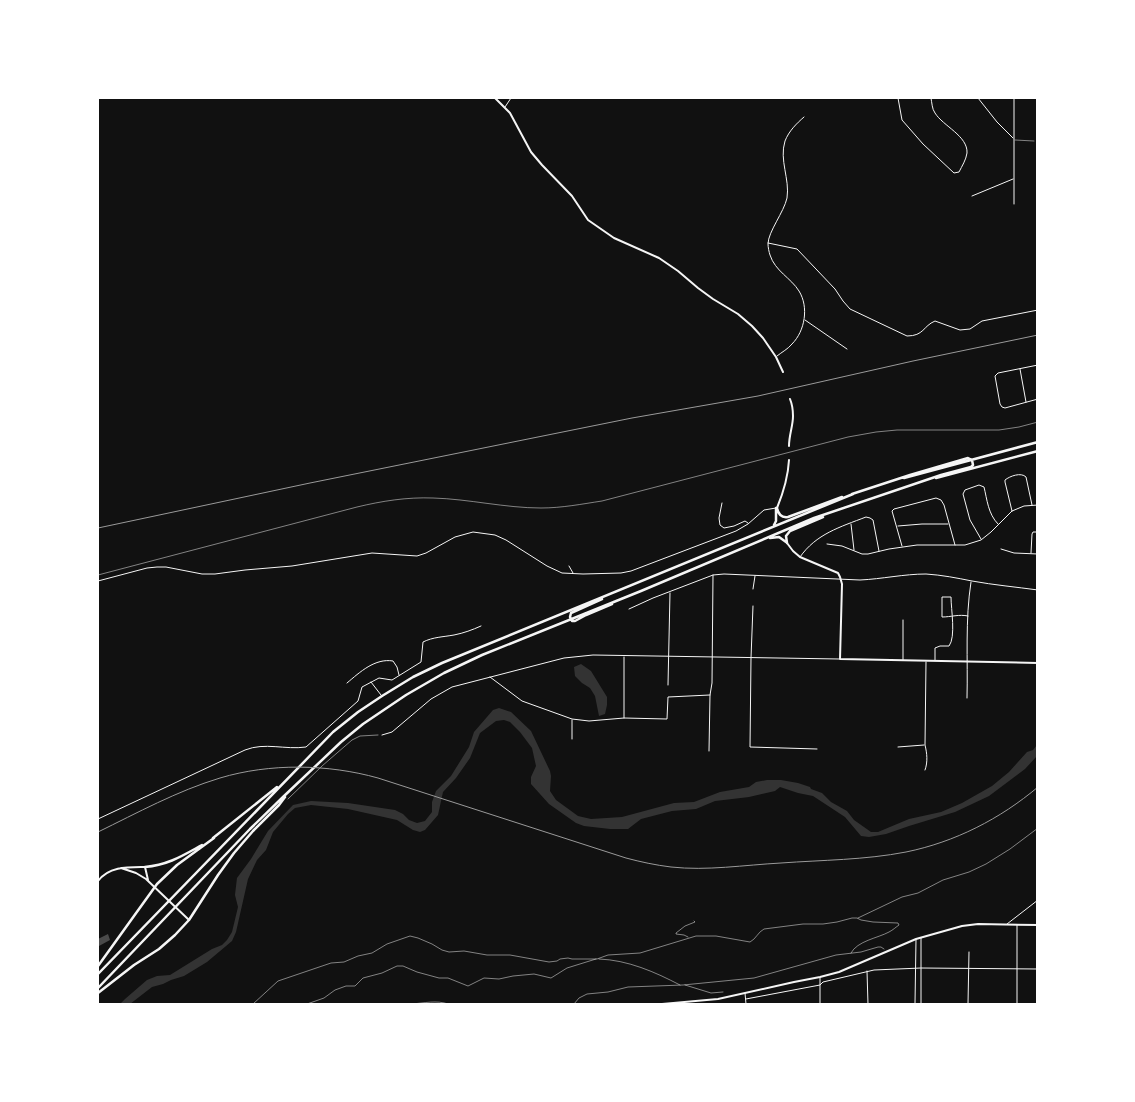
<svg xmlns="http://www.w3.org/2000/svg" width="1135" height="1102" viewBox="0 0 1135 1102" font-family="'Fira Sans',sans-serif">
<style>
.water{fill:#333}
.building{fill:#4a4a4a}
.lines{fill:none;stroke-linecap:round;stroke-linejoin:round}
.path{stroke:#f5f5f5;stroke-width:0.5}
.service{stroke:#f5f5f5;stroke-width:0.5}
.minor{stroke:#f5f5f5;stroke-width:1}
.tertiary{stroke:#f5f5f5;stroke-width:2}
.secondary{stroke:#f5f5f5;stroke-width:2}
.trunk{stroke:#f5f5f5;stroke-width:2.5}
.rail{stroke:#9a9a9a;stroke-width:1}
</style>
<rect width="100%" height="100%" fill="#111"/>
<!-- water -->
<path class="water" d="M 581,664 L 591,671 L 607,697 L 607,705 L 605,714 L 599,716 L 595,696 L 590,688 L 582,683 L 575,676 L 574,667 Z
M 499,708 L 511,712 L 531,731 L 550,771 L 551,776 L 550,791 L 556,800 L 578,816 L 591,819 L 622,817 L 674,803 L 694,802 L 720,792 L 749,787 L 756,782 L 767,780 L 781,780 L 798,783 L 810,787 L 811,789 L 822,793 L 831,802 L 847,811 L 854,820 L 871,832 L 878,832 L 909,819 L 941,812 L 962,803 L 992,786 L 1009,772 L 1027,752 L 1033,750 L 1037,745 L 1037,756 L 1025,769 L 989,796 L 955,812 L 909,826 L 886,834 L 869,837 L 861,836 L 845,817 L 813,796 L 798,793 L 780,787 L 775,791 L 749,797 L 715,801 L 696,809 L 672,811 L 641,819 L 628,829 L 610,829 L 584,826 L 576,823 L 549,804 L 531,784 L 531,777 L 536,766 L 532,748 L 520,732 L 510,722 L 504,720 L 496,721 L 480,733 L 470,758 L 456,778 L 443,792 L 438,815 L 425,830 L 420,832 L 413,830 L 397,820 L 348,809 L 311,805 L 295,808 L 288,814 L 273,832 L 266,850 L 257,860 L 248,879 L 236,932 L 232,941 L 207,962 L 184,976 L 171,980 L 163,984 L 152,987 L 130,1004 L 120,1004 L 125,999 L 147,980 L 157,976 L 170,975 L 212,949 L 222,945 L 227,940 L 232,932 L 238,907 L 235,895 L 237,878 L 251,859 L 268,831 L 293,805 L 311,801 L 348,803 L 395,810 L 403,814 L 409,820 L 417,823 L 425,821 L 432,812 L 432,802 L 436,791 L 451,776 L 469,747 L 474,732 L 493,710 Z"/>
<!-- building -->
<path class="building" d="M 108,934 L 110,940 L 99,946 L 98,939 Z"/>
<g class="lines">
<!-- path -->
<path class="path" d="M 98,575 L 357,507 C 382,501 407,497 433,498 C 469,499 505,508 541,508 C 562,508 582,504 602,501 L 848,437 L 876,432 L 897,430 L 999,430 L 1019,427 L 1038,422
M 288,799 L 322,766 L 352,740 L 360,736 L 378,735
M 858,918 L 902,897 L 918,893 L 943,880 L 969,872 L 986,864 L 1010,849 L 1038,828
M 688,937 L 684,935 L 676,934 L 676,933 L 685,926 L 695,922 L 694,921
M 599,959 C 628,960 655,972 680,985
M 685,985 L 711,993 L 723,992
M 253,1004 L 278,981 L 331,963 L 344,962 L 358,956 L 372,953 L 387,944 L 410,936 L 418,938 L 432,944 L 442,950 L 449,952 L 464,951 L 487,955 L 510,955 L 549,962 L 557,961 L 560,959 L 568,958 L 572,959 L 597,959 L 608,955 L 640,953 L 696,936 L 716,936 L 750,942 C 756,939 758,932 764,929 L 803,924 L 823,924 L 837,922 L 852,918 L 857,918 L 861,920 L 873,922 L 898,923 L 899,925 C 896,927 893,930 889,932 C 878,938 857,941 851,953
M 307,1004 L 324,998 L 335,990 L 346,986 L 355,986 L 363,978 L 382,973 L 397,966 L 403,966 L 417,972 L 439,978 L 448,978 L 468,986 L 484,978 L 499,979 L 513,976 L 534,974 L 551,978 L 567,968 L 596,959
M 412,1004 C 424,1003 437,1000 448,1004
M 574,1004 L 579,998 L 587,994 L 608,992 L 628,987 L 683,985 L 754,978 L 836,955 L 861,952 L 878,947 L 881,947 L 884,949"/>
<!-- service -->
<path class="service" d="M 1015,140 L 1034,141"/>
<!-- minor -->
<path class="minor" d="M 898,98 L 902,120 L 923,144 L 954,173 L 959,172 C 962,166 966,160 967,153 C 968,136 943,126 935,113 C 932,109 932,103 931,98
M 978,98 L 997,122 L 1013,138
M 1014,98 L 1014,204
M 505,107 L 511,98
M 972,196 L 1013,179
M 768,243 L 797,249 L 835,289 L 843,301 L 850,309 L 907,336 C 924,336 923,326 935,321 L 960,330 L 970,329 L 982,321 L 1038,310
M 805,320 L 847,349
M 777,356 C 782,352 788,349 792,344 C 805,331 809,307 799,291 C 791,278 775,271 770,255 C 769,252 768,247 768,244 C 768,232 784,212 787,198 C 790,179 779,160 785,141 C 789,131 796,124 804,117
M 1038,365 L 998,373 L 995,376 L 1000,404 L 1002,407 L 1005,408 L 1038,399
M 1020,369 L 1026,402
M 722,503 L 719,518 L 720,525 L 724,528 L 734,526 L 745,521 L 748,523
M 1012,511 L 1005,482 L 1005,480 C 1010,476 1021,472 1026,477 L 1032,505
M 851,524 L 854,550
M 898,526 L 922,524 L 948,524
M 981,539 L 970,520 L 963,494 L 965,490 L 979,485 L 984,487 C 987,499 988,514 998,524
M 827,544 L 842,546 L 862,554 L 868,554 L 889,549 L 917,545 L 965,545 L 981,540 L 991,532 L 1012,511 L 1024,506 L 1038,505
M 902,546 L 892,511 L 894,509 L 936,498 L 941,500 L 944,505 L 955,545
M 1001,549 L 1014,553 L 1038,554
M 1031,553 L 1032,534 L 1033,532 L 1038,532
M 800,557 C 816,534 840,527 866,517 L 870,518 L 873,520 L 879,551
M 569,566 L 573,573
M 98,581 L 147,568 L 157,567 L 166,567 L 202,574 L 215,574 L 245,570 L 292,566 L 372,553 L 417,556 L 426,553 L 455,537 L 473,532 L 495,535 L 506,540 L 547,566 L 562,573 L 583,574 L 621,573 L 631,571 L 736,531 L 748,524 L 764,510 L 776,508
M 753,589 L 755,576
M 753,606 L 751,658 L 750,747 L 817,749
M 629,609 L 653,598 L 713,575 L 724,574 L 860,580 C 882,579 904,574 926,574 C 942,575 957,578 972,581 C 994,585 1016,587 1038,590
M 903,620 L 903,660
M 935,660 L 935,648 L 940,646 L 949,646 C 956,637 951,609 951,597 L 942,597 L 942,617 C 951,617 959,614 968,616
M 490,677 L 522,701 L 572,719 L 589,721 L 624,718 L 667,719 L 668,697 L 710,695
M 371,682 L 381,695
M 347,683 C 360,672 375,658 393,661 L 397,667 L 399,675
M 668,685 L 670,593
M 967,698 C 968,660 965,620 971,582
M 624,718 L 624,657
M 382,735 L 392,732 L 431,699 L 452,687 L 564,658 L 593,655 L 839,659
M 572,739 L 572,720
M 898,747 L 924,745
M 709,751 L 710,695 L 712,683 L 713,575
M 925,770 C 928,762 927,753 925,745 L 926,662
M 98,819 L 245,750 C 265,742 285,750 306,747 L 358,701 L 362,687 L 379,678 L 392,680 L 421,662 L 423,642 C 433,637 443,637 454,635 C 464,633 472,630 481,626
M 1007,924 L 1038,900
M 867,971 L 868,1004
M 820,978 L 820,1004
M 745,993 L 746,1004
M 746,999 L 820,985 L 823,982 L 874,970 L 921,968 L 1038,969
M 915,1004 L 916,940
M 921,1004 L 921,938
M 968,1004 L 969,952
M 1017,1004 L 1017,925"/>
<!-- tertiary -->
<path class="tertiary" d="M 495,98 L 510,113 L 531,152 L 542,165 L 572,196 L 588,220 L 614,238 L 659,258 L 678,271 L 698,288 L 713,299 L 738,314 L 752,326 L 763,338 L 776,357 L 783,372
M 789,446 C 789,435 793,426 793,416 C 793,410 792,404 790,399
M 777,508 C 784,491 788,478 789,460
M 787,543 L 793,551 L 800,557 L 838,573 L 840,577 L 842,584 L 840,659 L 1038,663"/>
<!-- secondary -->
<path class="secondary" d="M 121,868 L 136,873 L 146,879 L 189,920
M 98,881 C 109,866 128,867 145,867 L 148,880
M 662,1004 L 718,999 L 794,982 L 820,977 L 839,972 L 916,939 L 962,926 L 978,924 L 1038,925"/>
<!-- trunk -->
<path class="trunk" d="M 904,478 L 1038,442
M 936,478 L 1038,451
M 852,494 L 910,475 L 968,458 L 972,460
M 777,508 C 778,513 781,518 788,517 L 842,497
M 774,525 L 776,521 L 776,508
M 770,538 L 779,537 L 786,542
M 787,543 L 786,536 L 790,531 L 823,517
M 571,619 L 572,621 L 575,621 L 586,615 L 612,604
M 571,619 L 570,617 L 571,613 L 602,599
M 213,838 L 277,787
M 145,867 C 168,865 182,856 202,845
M 98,966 L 157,884 L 177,865 L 214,838
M 98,974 L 333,732 L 358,712 L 382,696 L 413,677 L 442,663 L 853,494
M 98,988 L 250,829 L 283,797 L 341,742 L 363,724 L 406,695 L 444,673 L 482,655 L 641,591 L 814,518 L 941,475 L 971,467 L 973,465 L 972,460
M 98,993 L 134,965 L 159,949 L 175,935 L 189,920 L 218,875 L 234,853 L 253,831 L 279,805 L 285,797"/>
<!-- rail -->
<path class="rail" d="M 98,528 L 310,483 L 632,418 L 758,396 L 913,361 L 1038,335
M 98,832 C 137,813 177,791 220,778 C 270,763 328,764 378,778 L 626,858 C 641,862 655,865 671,867 C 707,871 744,865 781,863 C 822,860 865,860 906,852 C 955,842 1000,819 1038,787"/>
</g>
<!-- border -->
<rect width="1135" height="1102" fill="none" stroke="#ffffff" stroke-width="198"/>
</svg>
